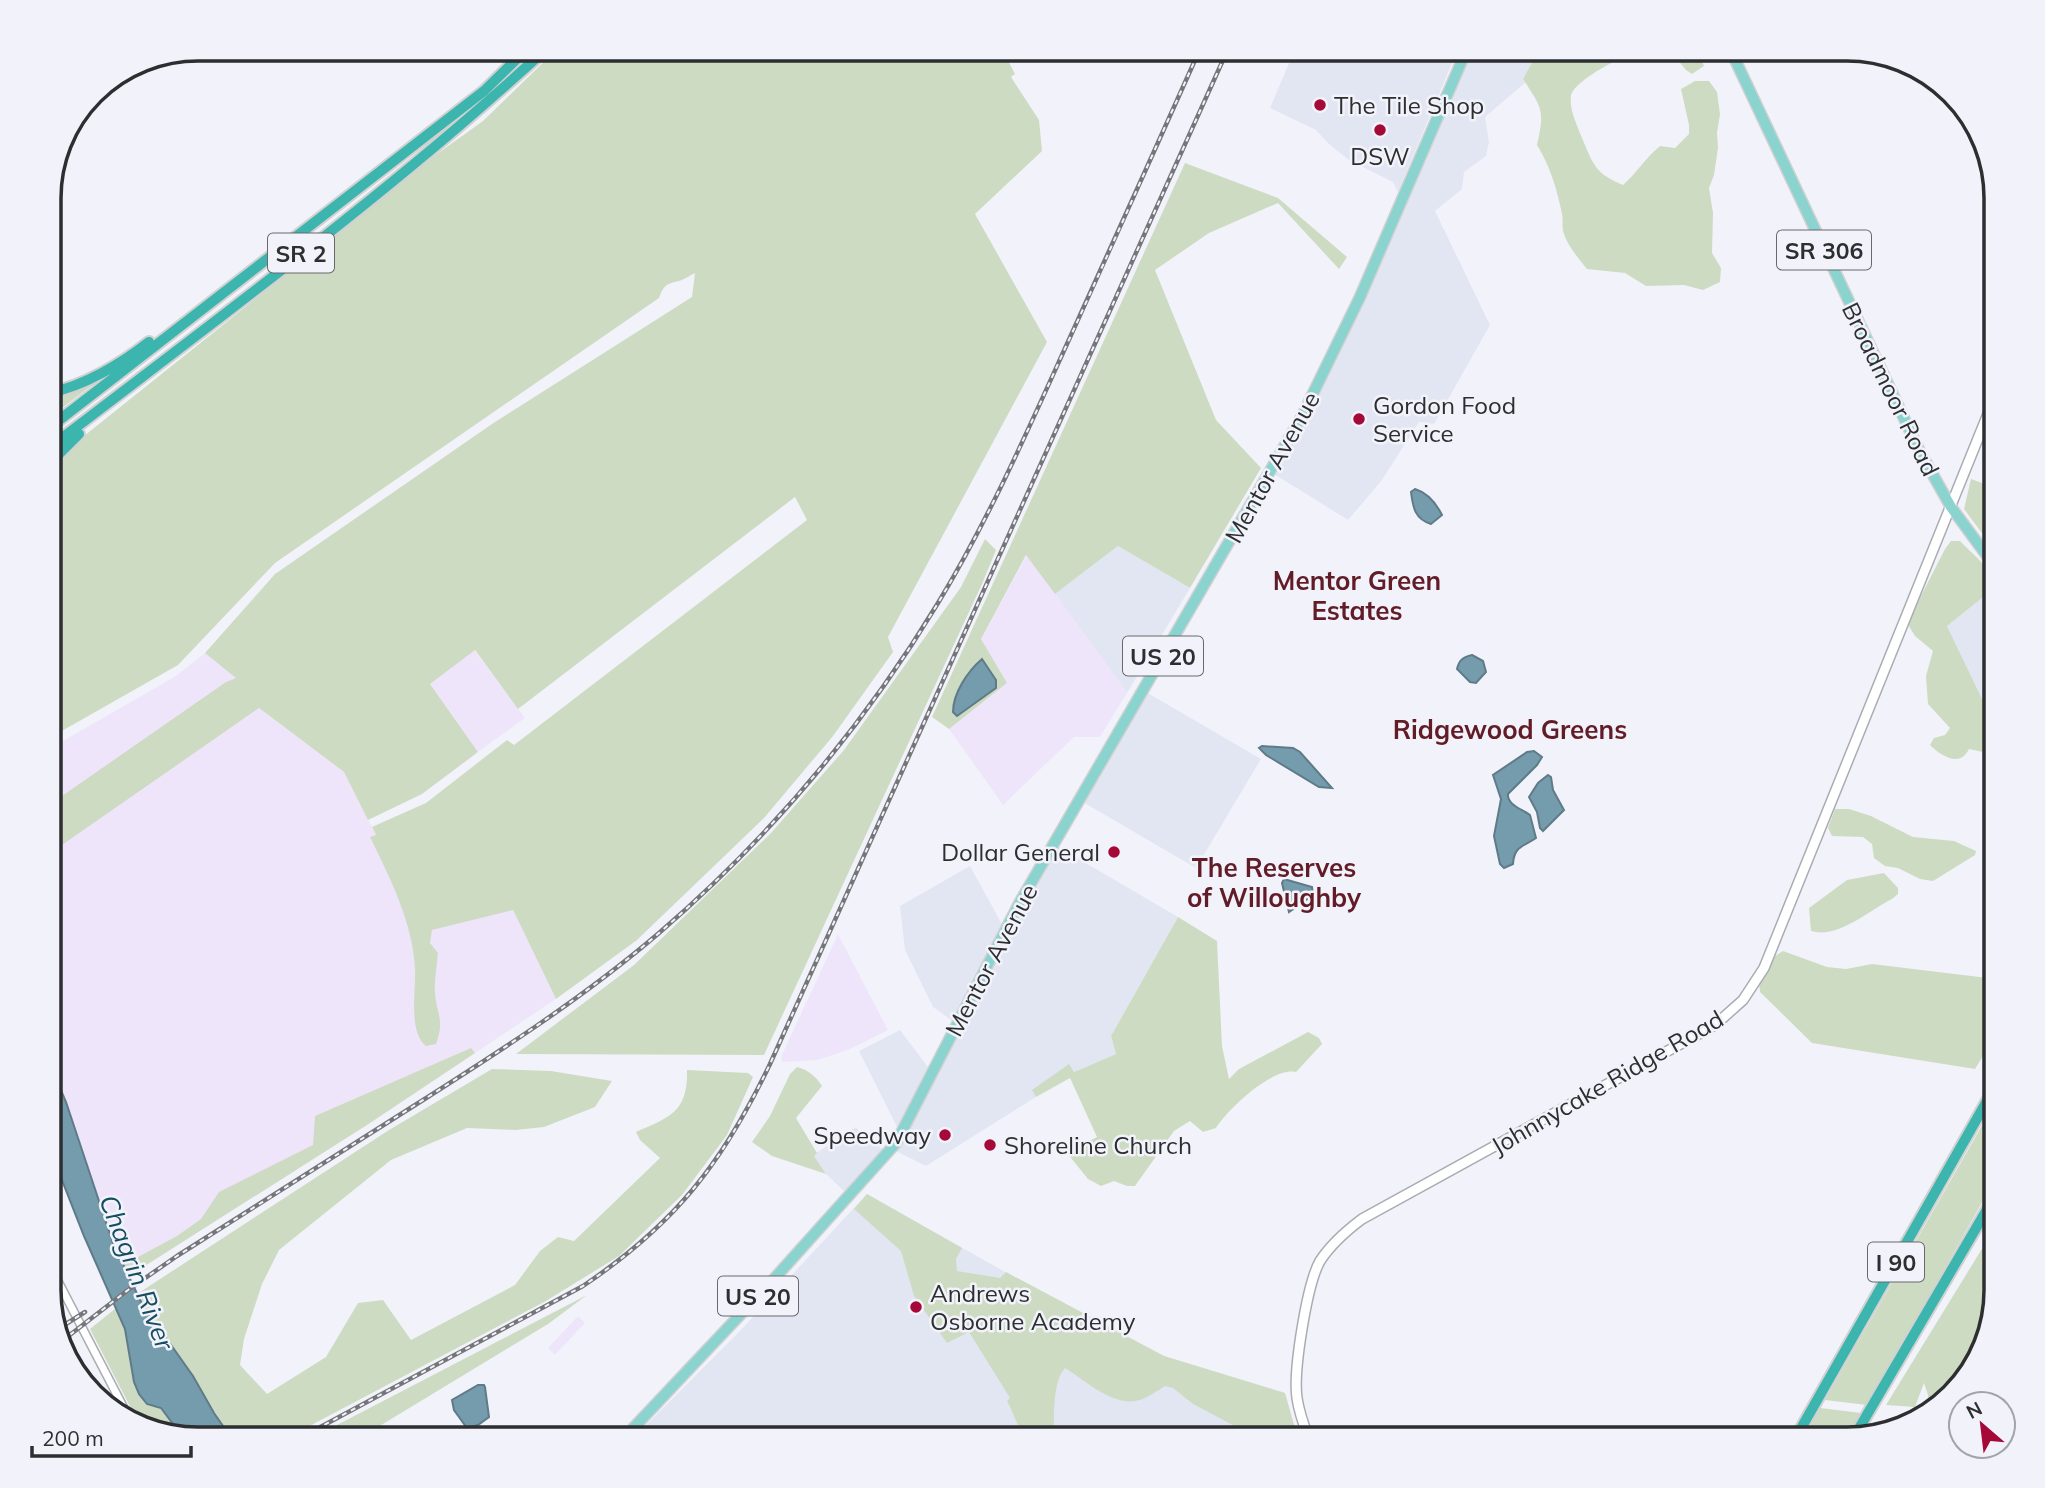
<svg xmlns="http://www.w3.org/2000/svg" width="2045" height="1488" viewBox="0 0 2045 1488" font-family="Mulish,sans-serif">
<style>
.built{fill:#e2e6f3}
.industrial{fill:#eee5fb}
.green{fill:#cedbc3}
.water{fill:#749cad;stroke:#5f7b88;stroke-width:2}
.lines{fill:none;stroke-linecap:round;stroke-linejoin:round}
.tertiary-casing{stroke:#aaacb2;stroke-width:10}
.secondary-casing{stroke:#aaacb2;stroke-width:12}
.primary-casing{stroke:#d1d1d1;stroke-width:13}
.motorway-casing{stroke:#d1d1d1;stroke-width:14}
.tertiary{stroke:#fff;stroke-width:7}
.secondary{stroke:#fff;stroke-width:9}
.primary{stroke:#8ad3cf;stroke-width:10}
.motorway{stroke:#3cb5af;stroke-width:10}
.rail-casing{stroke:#75767a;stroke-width:4.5}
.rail{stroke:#f2f3fa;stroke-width:2;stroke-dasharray:5;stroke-linecap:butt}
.poi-dot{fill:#a50937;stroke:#f2f3fa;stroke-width:2.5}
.labels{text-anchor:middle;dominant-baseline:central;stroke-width:5;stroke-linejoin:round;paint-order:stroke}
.shield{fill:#f2f3fa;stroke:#68696d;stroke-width:2}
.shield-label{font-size:23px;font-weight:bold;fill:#2d2e30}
.poi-label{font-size:24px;fill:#2d2e30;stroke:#f2f3fa;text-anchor:start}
.street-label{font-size:24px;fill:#2d2e30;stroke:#f2f3fa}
.neighbourhood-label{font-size:26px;font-weight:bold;fill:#621c28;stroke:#f2f3fa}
.water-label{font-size:26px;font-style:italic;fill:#164d60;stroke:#f2f3fa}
.rim{fill:none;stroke:#2d2e30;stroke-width:3.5}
</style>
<rect width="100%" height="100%" fill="#f2f3fa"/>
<path class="built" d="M 1295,49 L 1458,49 L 1398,192 L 1393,182 L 1349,160 L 1329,144 L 1316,130 L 1270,108 Z
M 1472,49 L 1539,49 L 1523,79 L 1525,83 L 1485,117 L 1489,142 L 1486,156 L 1464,172 L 1462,189 L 1435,211 L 1490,325 L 1434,424 L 1419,422 L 1382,480 L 1348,520 L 1274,474 L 1458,76 Z
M 1118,546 L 1190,588 L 1127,693 L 1055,594 Z
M 1996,587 L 1996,728 L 1947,626 Z
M 1146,692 L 1261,759 L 1196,868 L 1081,801 Z
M 1055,845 L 1178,917 L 1111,1036 L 1116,1054 L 1074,1072 L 1069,1065 L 1033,1090 L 1036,1097 L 926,1166 L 894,1150 Z
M 970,866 L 1003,926 L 954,1022 L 933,1007 L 905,950 L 900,906 Z
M 900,1030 L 931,1071 L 899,1131 L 859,1051 Z
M 856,1127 L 863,1136 L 884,1150 L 847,1194 L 826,1174 L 813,1155 Z
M 867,1194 L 1023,1282 L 1164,1356 L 1285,1393 L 1298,1439 L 632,1439 L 739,1332 Z"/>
<path class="industrial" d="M 1027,555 L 1127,693 L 1100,737 L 1074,737 L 1003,805 L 949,729 L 1006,684 L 981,639 Z
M 474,650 L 525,718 L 478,752 L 430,684 Z
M 205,653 L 235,676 L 259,708 L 344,772 L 385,853 L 513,910 L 556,999 L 370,1123 L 129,1276 L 113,1243 L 66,1102 L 49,1062 L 49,749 L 176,676 Z
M 838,934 L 888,1030 L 850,1049 L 818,1060 L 782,1062 L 781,1057 Z
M 578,1316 L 585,1323 L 555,1355 L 548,1348 Z"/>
<path class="green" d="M 557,49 L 1002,49 L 1015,74 L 1011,77 L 1039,120 L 1042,151 L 975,214 L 1047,342 L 888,637 L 893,652 L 833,736 L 764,818 L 637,940 L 556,999 L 513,910 L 432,930 L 430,943 L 438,953 C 437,966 434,980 435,993 C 437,1017 445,1018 436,1044 L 426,1046 C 408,1032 416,990 415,969 C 413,923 390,878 370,837 L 376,835 L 372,827 L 426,803 L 507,740 L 514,745 L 807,520 L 795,497 L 518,709 L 475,650 L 430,684 L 478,752 L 422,794 L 368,820 L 344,772 L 259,708 L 49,854 L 49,805 L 226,682 L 236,678 L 205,653 L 275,574 L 492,424 L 692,297 L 695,273 C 690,275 684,280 679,281 C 666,284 664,285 659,298 L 275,563 L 178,665 L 60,732 L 49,734 L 49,469 L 69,448 L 437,154 L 483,121 Z
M 1539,49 L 1697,49 L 1704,66 L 1692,74 L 1686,70 L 1670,51 C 1662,50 1651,48 1643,50 C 1627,53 1574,80 1571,96 C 1569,110 1577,125 1582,138 C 1594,166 1595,173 1623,185 C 1637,173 1645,158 1660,146 L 1675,148 L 1689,134 L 1689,125 L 1681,89 L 1695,81 L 1709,81 L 1717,92 L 1720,114 L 1717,133 L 1718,148 L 1714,175 L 1709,188 L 1713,213 L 1712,253 L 1721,268 L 1720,282 L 1703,290 L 1684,285 L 1646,286 L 1625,273 L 1587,269 C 1578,258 1567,245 1563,231 C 1562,225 1563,219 1562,214 C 1557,189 1550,166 1537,145 C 1545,109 1542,109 1523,79 Z
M 1185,163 L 1278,198 L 1347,257 L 1339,269 L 1278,203 L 1209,233 L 1155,270 L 1216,420 L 1261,468 L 1190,588 L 1118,546 L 1055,594 L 1026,555 L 981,639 L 1007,683 L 949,729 L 932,717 Z
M 94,380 L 95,383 L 49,418 L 49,397 Z
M 1971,479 L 1996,488 L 1996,552 L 1964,509 Z
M 985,539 L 996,550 L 982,584 L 764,1055 L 516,1054 L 634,965 L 771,833 L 844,750 L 961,587 Z
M 1951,541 L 1960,541 C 1972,554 1993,569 1996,587 L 1947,626 L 1996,728 L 1996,760 L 1983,752 L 1969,749 C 1960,768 1941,756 1930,745 L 1934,738 L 1945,735 L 1950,728 L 1928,704 L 1926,676 L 1933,651 L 1915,636 L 1907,623 L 1945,549 Z
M 1835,809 L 1849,809 L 1871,816 L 1913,837 L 1954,841 L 1976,851 L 1975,855 L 1933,881 L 1920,879 L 1898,868 L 1885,866 L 1874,858 L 1872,844 L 1863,837 L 1832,836 L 1828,828 Z
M 1884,873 L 1898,888 L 1898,894 L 1892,899 C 1868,911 1838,939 1811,931 L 1809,908 L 1847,880 Z
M 1178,917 L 1217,941 L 1222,1046 L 1229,1079 L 1239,1069 L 1308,1032 L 1319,1038 L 1322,1044 L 1296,1072 C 1272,1067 1228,1109 1216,1128 L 1203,1132 L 1190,1121 L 1174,1131 L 1135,1186 L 1127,1186 L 1114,1181 L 1101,1186 L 1088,1179 L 1067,1153 L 1097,1137 L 1070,1078 L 1036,1097 L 1032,1090 L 1069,1064 L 1074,1072 L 1116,1054 L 1111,1036 Z
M 1783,951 L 1827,967 L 1846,969 L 1872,964 L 1996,979 L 1996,1035 L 1975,1069 L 1812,1043 L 1760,992 L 1759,983 L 1775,956 Z
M 471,1048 L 475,1053 L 370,1123 L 129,1276 L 123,1265 L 177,1236 L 201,1219 L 219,1192 L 313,1145 L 315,1116 Z
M 797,1067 C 808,1070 816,1076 822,1086 L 796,1118 L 817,1153 L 814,1156 L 826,1174 L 772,1156 L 752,1142 L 770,1116 L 790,1074 Z
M 492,1069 L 551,1071 L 612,1081 L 595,1107 L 544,1127 L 516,1130 L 467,1128 L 391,1160 L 279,1250 L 262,1284 L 244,1339 L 240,1365 L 267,1394 L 326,1357 L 358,1303 L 383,1300 L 411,1340 L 515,1285 L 540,1251 L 558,1237 L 574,1241 L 660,1158 L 640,1140 L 636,1132 C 670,1117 688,1112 687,1070 L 748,1073 L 753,1077 L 727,1135 L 682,1195 L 619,1256 L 546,1301 L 285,1439 L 232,1439 L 137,1294 L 389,1130 Z
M 1996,1101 L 1996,1178 L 1867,1405 L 1825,1400 Z
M 867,1194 L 962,1248 L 956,1259 L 957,1271 L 1000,1278 L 1006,1272 L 1164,1356 L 1285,1393 L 1298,1439 L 1259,1439 L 1193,1404 L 1173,1388 L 1165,1386 C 1157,1391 1149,1397 1140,1400 C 1114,1408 1086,1381 1065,1368 C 1052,1382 1054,1420 1054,1439 C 1015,1439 1022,1429 1007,1401 L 1010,1398 L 969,1332 L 947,1343 L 914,1296 L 901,1251 L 854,1209 Z
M 1996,1226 L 1996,1291 L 1965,1380 L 1932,1408 L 1929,1407 L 1928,1395 L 1924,1383 L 1915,1407 L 1886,1405 Z
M 587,1295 L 548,1324 L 373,1430 L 386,1439 L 310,1439 Z
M 116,1308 L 125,1329 L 134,1382 L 139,1394 L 147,1404 L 161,1408 L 173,1424 L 196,1439 L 136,1418 L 90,1329 Z
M 1820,1408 L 1861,1413 L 1847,1439 L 1802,1439 Z"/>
<path class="water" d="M 1415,489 C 1428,493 1436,503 1442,515 L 1431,524 C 1415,519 1413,508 1411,492 Z
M 1472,655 L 1483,661 L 1486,672 L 1476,683 L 1470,682 L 1457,669 C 1459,660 1463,657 1472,655 Z
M 982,659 L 996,680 L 996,688 L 957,716 L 953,712 C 953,693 968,671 982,659 Z
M 1262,746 L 1293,748 L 1300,752 L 1332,788 L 1319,787 L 1266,755 L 1259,748 Z
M 1534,751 L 1542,757 L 1537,765 L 1508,794 C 1507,805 1522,809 1530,815 L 1536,838 C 1523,847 1514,846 1513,864 L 1504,868 L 1500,864 L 1494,836 L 1501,799 L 1493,775 L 1527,752 Z
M 1548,775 L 1551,777 L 1553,790 L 1564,810 L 1543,831 L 1540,828 L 1537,812 L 1529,797 L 1538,783 Z
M 1284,879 L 1312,887 L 1313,895 L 1289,912 L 1282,883 Z
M 49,1062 L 66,1102 L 113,1243 L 142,1304 L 193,1376 L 214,1413 L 232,1439 L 196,1439 L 173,1424 L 161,1408 L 147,1404 L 139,1394 L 134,1382 L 125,1329 L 84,1236 L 49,1147 Z
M 478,1385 L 484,1385 L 485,1387 L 489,1417 L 478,1425 L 467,1428 L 454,1410 L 452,1400 Z"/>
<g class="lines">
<defs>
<path id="tertiary" d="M 49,1264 L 128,1416"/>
<path id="secondary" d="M 1309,1439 C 1304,1426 1299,1412 1297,1398 C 1293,1371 1307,1284 1320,1261 C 1331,1244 1346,1231 1362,1219 L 1715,1025 L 1743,1000 L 1764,968 L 1996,394"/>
<path id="primary" d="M 1730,49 L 1919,450 L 1951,507 L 1996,568
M 623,1439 L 773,1280 L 896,1143 L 1020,902 L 1302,416 L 1360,297 L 1467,49"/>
<path id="motorway" d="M 49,393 C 84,386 121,364 149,342
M 49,428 L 484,91 L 527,49
M 49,448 C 217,319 390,193 546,49
M 49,464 L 79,434
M 1854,1437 L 1996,1194
M 1795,1439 L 1996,1085"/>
</defs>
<use href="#tertiary" class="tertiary-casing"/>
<use href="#secondary" class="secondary-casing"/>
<use href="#primary" class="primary-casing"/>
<use href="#motorway" class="motorway-casing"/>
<use href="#tertiary" class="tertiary"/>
<use href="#secondary" class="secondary"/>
<use href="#primary" class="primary"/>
<use href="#motorway" class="motorway"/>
<defs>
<path id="rail" d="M 58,1329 L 85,1312
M 62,1341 L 128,1290 L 177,1256 C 255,1207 333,1157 412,1107 C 497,1053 582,999 659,933 C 768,839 863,727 938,603 C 986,524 1024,439 1062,355 C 1109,253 1154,151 1200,49
M 298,1439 L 583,1286 C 675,1224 722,1164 770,1064 L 1228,49"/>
</defs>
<use href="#rail" class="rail-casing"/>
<use href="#rail" class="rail"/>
</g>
<g class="poi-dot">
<circle cx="1320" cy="105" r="7"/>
<circle cx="1380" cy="130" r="7"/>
<circle cx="1359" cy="419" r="7"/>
<circle cx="1114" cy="852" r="7"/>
<circle cx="945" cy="1135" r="7"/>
<circle cx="990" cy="1145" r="7"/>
<circle cx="916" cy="1307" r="7"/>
</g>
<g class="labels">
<g class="shield">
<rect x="1777" y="230.5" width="94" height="39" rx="5"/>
<rect x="268" y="233.5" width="66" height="39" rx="5"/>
<rect x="1123" y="636.5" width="80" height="39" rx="5"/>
<rect x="1868" y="1242.5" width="56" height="39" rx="5"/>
<rect x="718" y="1276.5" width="80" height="39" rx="5"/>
</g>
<g class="shield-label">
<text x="1824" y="250">SR 306</text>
<text x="301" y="253">SR 2</text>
<text x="1163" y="656">US 20</text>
<text x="1896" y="1262">I 90</text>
<text x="758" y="1296">US 20</text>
</g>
<g class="poi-label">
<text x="1334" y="105">The Tile Shop</text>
<text x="1380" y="156" text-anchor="middle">DSW</text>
<text x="1373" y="405">Gordon Food<tspan x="1373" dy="28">Service</tspan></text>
<text x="1100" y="852" text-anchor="end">Dollar General</text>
<text x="931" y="1135" text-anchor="end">Speedway</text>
<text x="1004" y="1145">Shoreline Church</text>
<text x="930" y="1293">Andrews<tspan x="930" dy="28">Osborne Academy</tspan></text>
</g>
<g class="street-label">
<text transform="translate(1891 389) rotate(64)">Broadmoor Road</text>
<text transform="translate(1272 467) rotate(-61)">Mentor Avenue</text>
<text transform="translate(991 960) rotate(-62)">Mentor Avenue</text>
<text transform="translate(1607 1082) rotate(-30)">Johnnycake Ridge Road</text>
</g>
<g class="neighbourhood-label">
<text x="1357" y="580">Mentor Green<tspan x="1357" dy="30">Estates</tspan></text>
<text x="1510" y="729">Ridgewood Greens</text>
<text x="1274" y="867">The Reserves<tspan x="1274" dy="30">of Willoughby</tspan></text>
</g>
<g class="water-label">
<text transform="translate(137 1272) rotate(69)">Chagrin River</text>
</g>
</g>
<path d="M0 0H2045V1488H0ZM198 61H1847A137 137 0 0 1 1984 198V1290A137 137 0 0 1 1847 1427H198A137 137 0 0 1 61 1290V198A137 137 0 0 1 198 61Z" fill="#f2f3fa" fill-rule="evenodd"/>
<path class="rim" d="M198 61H1847A137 137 0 0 1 1984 198V1290A137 137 0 0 1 1847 1427H198A137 137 0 0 1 61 1290V198A137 137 0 0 1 198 61Z"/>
<g transform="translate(1982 1425) rotate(332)"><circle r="33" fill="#f2f3fa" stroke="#a3a4a9" stroke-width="2"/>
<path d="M0-5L12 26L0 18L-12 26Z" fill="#a50937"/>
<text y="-10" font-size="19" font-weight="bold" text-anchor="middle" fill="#2d2e30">N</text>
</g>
<path d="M32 1446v10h159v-10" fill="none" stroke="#2d2e30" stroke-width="3.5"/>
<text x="42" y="1446" font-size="21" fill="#2d2e30" stroke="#f2f3fa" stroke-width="5" paint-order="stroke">200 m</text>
</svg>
